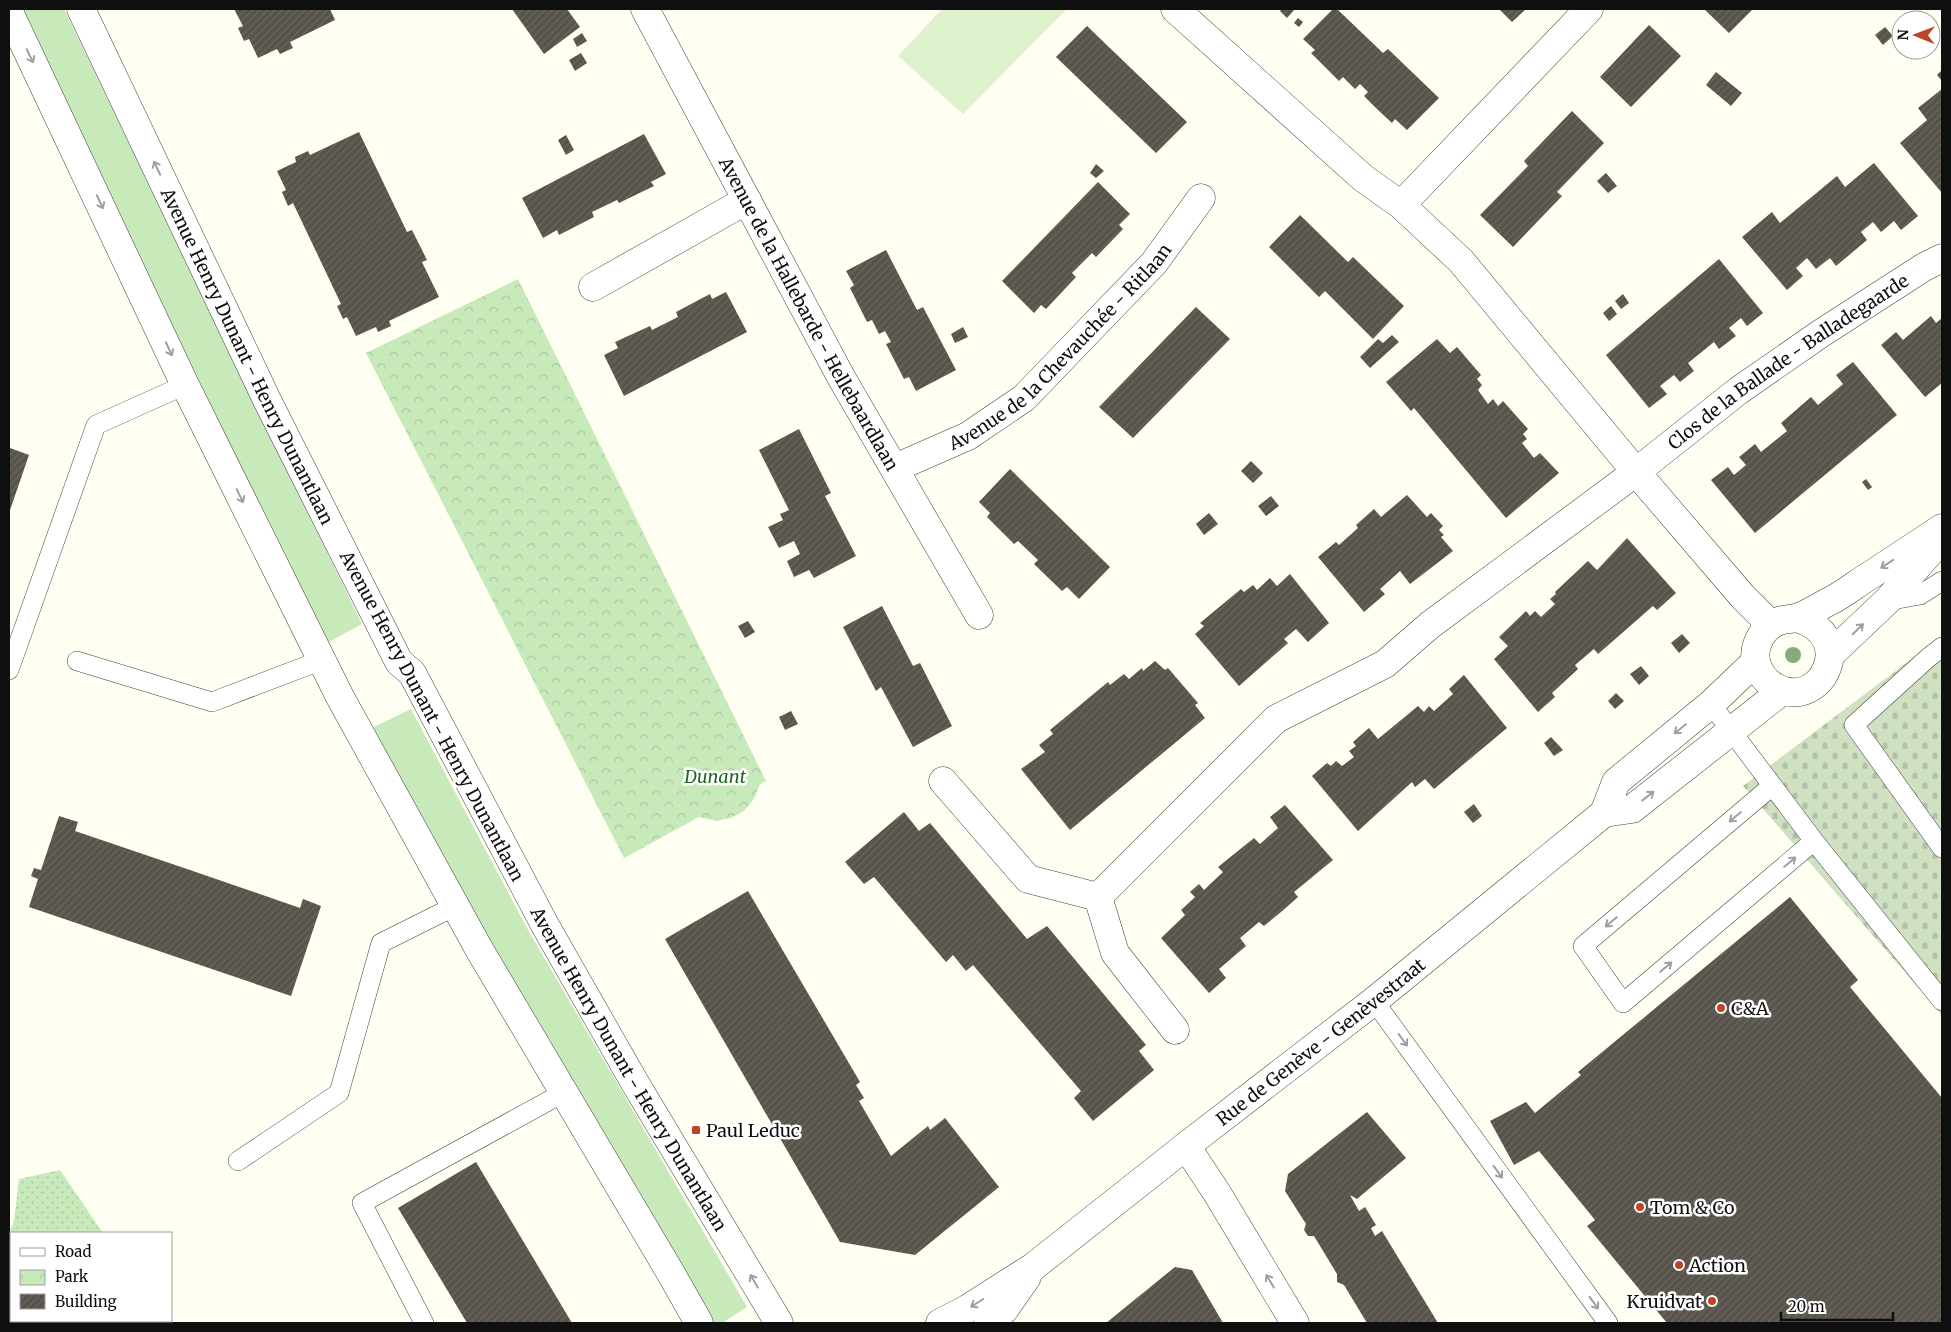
<svg xmlns="http://www.w3.org/2000/svg" width="1951" height="1332" viewBox="0 0 1951 1332" font-family="Merriweather,serif">
<style>
.grass{fill:#c8eabb}
.cemetery{fill:url(#cemetery-stones)}
.park{fill:url(#park-crowns)}
.garden{fill:url(#garden-dots)}
.pitch{fill:#dcf1cc}
.building{fill:url(#building-hatch)}
.lines{fill:none;stroke-linecap:round;stroke-linejoin:round}
.service-casing{stroke:#424242;stroke-width:20}
.minor-casing{stroke:#424242;stroke-width:29}
.tertiary-casing{stroke:#424242;stroke-width:29}
.service{stroke:#fff;stroke-width:19}
.minor{stroke:#fff;stroke-width:28}
.tertiary{stroke:#fff;stroke-width:28}
.tree{fill:#83ab7f}
.oneway{stroke:#9f9f9f}
.poi-dot{fill:#bf4327;stroke:#fff;stroke-width:2}
.labels{text-anchor:middle;dominant-baseline:central;stroke-width:5;stroke-linejoin:round;paint-order:stroke}
.street-label{font-size:18px;fill:#0f0f0f;stroke:#fff}
.park-label{font-size:18px;font-style:italic;fill:#1f6721;stroke:#fff}
.poi-label{font-size:18px;fill:#0f0f0f;stroke:#fff;text-anchor:start}
</style>
<defs>
<pattern id="cemetery-stones" width="16" height="16" patternUnits="userSpaceOnUse" patternTransform="scale(1.25)"><rect width="16" height="16" fill="#d0e1c2"/><path d="M2 7V4a2 2 0 0 1 4 0v3zM10 15v-3a2 2 0 0 1 4 0v3z" fill="#b1c0a6"/></pattern>
<pattern id="park-crowns" width="20" height="18" patternUnits="userSpaceOnUse" patternTransform="scale(1.25)"><rect width="20" height="18" fill="#c8eabb"/><path d="M2 6a3 3 0 1 1 6 0M12 15a3 3 0 1 1 6 0" fill="none" stroke="#abc8a0"/></pattern>
<pattern id="garden-dots" width="8" height="8" patternUnits="userSpaceOnUse" patternTransform="scale(1.25)"><rect width="8" height="8" fill="#c8eabb"/><path d="M2 2h.1M6 6h.1" fill="none" stroke="#abc8a0" stroke-width="1.8" stroke-linecap="round"/></pattern>
<pattern id="building-hatch" width="6" height="6" patternUnits="userSpaceOnUse" patternTransform="scale(1.25)"><rect width="6" height="6" fill="#58534b"/><path d="M-1 1l2-2M0 6l6-6M5 7l2-2" fill="none" stroke="#6b6761"/></pattern>
</defs>
<rect width="100%" height="100%" fill="#fefff1"/>
<path class="grass" d="M 18,9 L 64,9 L 362,624 L 327,643 Z
M 411,709 L 527,928 L 747,1307 L 722,1323 L 705,1323 L 482,936 L 372,728 Z"/>
<path class="cemetery" d="M 1942,636 L 1942,1015 L 1743,786 Z"/>
<path class="park" d="M 518,279 L 766,781 L 760,784 L 754,799 L 744,811 L 731,818 L 717,821 L 699,817 L 624,858 L 366,353 Z"/>
<path class="garden" d="M 60,1170 L 103,1233 L 11,1233 L 11,1321 L 139,1321 L 140,1323 L 9,1323 L 9,1233 L 14,1221 L 19,1179 Z"/>
<path class="pitch" d="M 942,9 L 1067,9 L 963,114 L 898,56 Z"/>
<path class="building" d="M 234,9 L 330,9 L 335,20 L 290,42 L 293,48 L 280,54 L 277,49 L 258,58 L 249,39 L 244,41 L 238,28 L 243,26 Z
M 512,9 L 567,9 L 580,27 L 544,54 Z
M 1282,9 L 1295,9 L 1287,18 L 1280,11 Z
M 1333,9 L 1337,9 L 1383,53 L 1388,49 L 1439,98 L 1407,130 L 1395,119 L 1392,123 L 1377,109 L 1364,96 L 1368,92 L 1360,84 L 1355,89 L 1343,77 L 1339,81 L 1311,53 L 1315,50 L 1303,39 Z
M 1499,9 L 1526,9 L 1512,22 Z
M 1704,9 L 1753,9 L 1729,33 Z
M 1298,18 L 1303,22 L 1299,27 L 1294,23 Z
M 1649,25 L 1681,56 L 1631,107 L 1600,77 Z
M 1087,26 L 1187,122 L 1156,153 L 1056,57 Z
M 1885,27 L 1893,36 L 1883,45 L 1875,35 Z
M 582,33 L 587,41 L 577,47 L 573,39 Z
M 581,53 L 587,63 L 575,71 L 569,60 Z
M 1942,70 L 1942,81 L 1937,75 Z
M 1716,72 L 1742,93 L 1731,106 L 1706,85 Z
M 1942,89 L 1942,193 L 1900,143 L 1927,120 L 1918,108 Z
M 1572,111 L 1604,143 L 1557,192 L 1562,196 L 1513,247 L 1480,215 L 1528,166 L 1524,161 Z
M 359,132 L 407,232 L 412,230 L 427,260 L 422,262 L 439,297 L 389,321 L 391,326 L 378,332 L 376,327 L 356,336 L 347,317 L 343,319 L 337,306 L 341,304 L 293,203 L 288,206 L 282,192 L 286,190 L 277,171 L 296,162 L 295,157 L 308,151 L 310,155 Z
M 644,134 L 666,174 L 651,182 L 654,186 L 619,203 L 617,200 L 592,212 L 594,217 L 559,235 L 557,230 L 543,238 L 522,198 Z
M 566,135 L 574,150 L 566,155 L 558,140 Z
M 1874,163 L 1918,216 L 1901,230 L 1894,221 L 1881,232 L 1873,222 L 1861,232 L 1867,240 L 1836,266 L 1830,258 L 1816,269 L 1807,258 L 1796,268 L 1803,276 L 1787,290 L 1742,237 L 1772,212 L 1780,223 L 1837,176 L 1845,187 Z
M 1096,164 L 1104,171 L 1096,178 L 1090,173 Z
M 1606,173 L 1617,186 L 1608,193 L 1597,181 Z
M 1098,182 L 1130,214 L 1119,225 L 1123,229 L 1096,257 L 1092,253 L 1072,273 L 1076,277 L 1046,309 L 1041,305 L 1034,313 L 1002,281 Z
M 1300,215 L 1348,262 L 1353,257 L 1404,306 L 1373,339 L 1325,291 L 1319,297 L 1269,247 Z
M 886,250 L 917,310 L 923,307 L 956,370 L 916,391 L 909,377 L 904,379 L 886,344 L 891,342 L 885,331 L 879,334 L 872,320 L 867,322 L 850,288 L 854,285 L 846,271 Z
M 1719,259 L 1763,313 L 1747,326 L 1741,318 L 1729,328 L 1736,336 L 1719,349 L 1714,342 L 1688,363 L 1694,371 L 1680,382 L 1674,375 L 1660,386 L 1667,394 L 1649,408 L 1606,355 Z
M 726,292 L 747,332 L 624,396 L 604,355 L 618,348 L 615,342 L 650,326 L 652,330 L 678,317 L 676,312 L 710,294 L 712,299 Z
M 1623,294 L 1629,303 L 1621,309 L 1615,301 Z
M 1611,306 L 1617,314 L 1609,321 L 1603,313 Z
M 1196,307 L 1230,339 L 1133,438 L 1099,407 Z
M 1931,316 L 1936,323 L 1942,318 L 1942,383 L 1925,397 L 1881,345 L 1896,332 L 1903,340 Z
M 963,327 L 968,337 L 955,343 L 951,334 Z
M 1392,335 L 1399,342 L 1370,368 L 1360,357 L 1378,339 L 1383,343 Z
M 1437,339 L 1450,353 L 1457,347 L 1481,375 L 1477,379 L 1482,385 L 1478,390 L 1488,404 L 1493,399 L 1498,406 L 1503,401 L 1528,429 L 1523,434 L 1527,439 L 1522,443 L 1534,458 L 1540,453 L 1559,473 L 1506,518 L 1414,408 L 1411,411 L 1386,382 Z
M 1853,362 L 1897,415 L 1755,533 L 1711,480 L 1728,467 L 1734,475 L 1746,465 L 1739,457 L 1755,444 L 1761,452 L 1787,431 L 1781,423 L 1811,397 L 1818,405 L 1843,384 L 1836,375 Z
M 799,429 L 831,493 L 825,496 L 856,556 L 814,578 L 809,570 L 794,577 L 787,561 L 800,554 L 794,541 L 779,548 L 768,527 L 783,520 L 780,514 L 789,510 L 759,450 Z
M 10,448 L 29,455 L 9,513 L 9,453 Z
M 1251,461 L 1263,473 L 1253,483 L 1241,471 Z
M 1010,469 L 1110,567 L 1079,599 L 1067,587 L 1062,591 L 1034,564 L 1038,560 L 1018,541 L 1014,544 L 987,517 L 990,513 L 979,502 Z
M 1866,479 L 1872,487 L 1868,490 L 1862,482 Z
M 1407,495 L 1427,517 L 1431,513 L 1443,526 L 1439,530 L 1444,535 L 1441,537 L 1453,551 L 1410,584 L 1400,571 L 1380,589 L 1385,594 L 1364,612 L 1318,557 L 1336,542 L 1339,545 L 1358,528 L 1356,525 L 1374,509 L 1381,517 Z
M 1271,496 L 1279,506 L 1266,516 L 1258,506 Z
M 1209,513 L 1218,524 L 1204,535 L 1196,524 Z
M 1627,538 L 1676,593 L 1657,610 L 1653,606 L 1598,654 L 1594,649 L 1575,665 L 1578,669 L 1552,693 L 1555,697 L 1538,712 L 1494,659 L 1508,646 L 1499,637 L 1526,611 L 1530,616 L 1535,611 L 1541,617 L 1555,604 L 1550,599 L 1556,594 L 1555,592 L 1588,561 L 1597,570 Z
M 1290,574 L 1329,623 L 1308,642 L 1296,629 L 1284,639 L 1288,643 L 1239,686 L 1195,634 L 1204,626 L 1200,623 L 1241,589 L 1244,592 L 1253,585 L 1257,590 L 1270,578 L 1277,586 Z
M 882,606 L 913,666 L 920,663 L 952,726 L 913,747 L 881,687 L 876,691 L 843,627 Z
M 748,621 L 755,632 L 745,638 L 738,626 Z
M 1682,634 L 1690,643 L 1679,653 L 1671,643 Z
M 1155,661 L 1165,670 L 1168,668 L 1198,703 L 1195,705 L 1205,718 L 1070,830 L 1021,769 L 1045,752 L 1039,745 L 1053,734 L 1050,730 L 1108,682 L 1110,685 L 1124,674 L 1129,679 L 1142,668 L 1143,671 Z
M 1641,666 L 1649,676 L 1639,685 L 1630,674 Z
M 1464,675 L 1507,728 L 1434,789 L 1425,779 L 1415,787 L 1412,782 L 1358,831 L 1312,776 L 1327,763 L 1331,766 L 1336,761 L 1342,766 L 1354,757 L 1349,751 L 1356,746 L 1353,742 L 1369,728 L 1378,739 L 1418,706 L 1424,712 L 1429,706 L 1434,711 L 1453,694 L 1449,689 Z
M 1616,693 L 1624,701 L 1615,709 L 1608,701 Z
M 791,711 L 798,724 L 785,730 L 779,717 Z
M 1551,737 L 1563,750 L 1554,756 L 1544,743 Z
M 1474,804 L 1482,816 L 1473,823 L 1464,812 Z
M 1285,805 L 1333,860 L 1294,892 L 1298,897 L 1281,912 L 1264,926 L 1259,922 L 1240,938 L 1246,946 L 1219,969 L 1226,978 L 1209,993 L 1161,938 L 1185,915 L 1181,910 L 1195,897 L 1190,892 L 1199,884 L 1204,890 L 1223,872 L 1218,867 L 1254,838 L 1260,844 L 1278,828 L 1270,817 Z
M 904,812 L 919,831 L 930,823 L 1027,939 L 1047,926 L 1146,1045 L 1139,1051 L 1154,1070 L 1093,1121 L 1074,1098 L 1081,1091 L 973,965 L 966,971 L 953,955 L 946,962 L 874,877 L 864,884 L 845,862 Z
M 59,816 L 78,822 L 75,831 L 187,869 L 300,908 L 303,899 L 321,906 L 291,996 L 29,907 L 38,879 L 31,876 L 34,868 L 41,870 Z
M 748,891 L 860,1082 L 856,1085 L 864,1098 L 859,1101 L 891,1156 L 928,1126 L 930,1130 L 945,1118 L 999,1187 L 915,1255 L 840,1242 L 665,939 Z
M 1790,897 L 1858,980 L 1850,987 L 1942,1098 L 1942,1323 L 1667,1323 L 1587,1226 L 1595,1220 L 1539,1151 L 1514,1165 L 1490,1121 L 1526,1102 L 1535,1113 L 1581,1075 L 1578,1072 Z
M 1367,1112 L 1406,1158 L 1357,1199 L 1350,1195 L 1359,1211 L 1365,1207 L 1376,1225 L 1371,1228 L 1375,1236 L 1382,1231 L 1438,1323 L 1367,1323 L 1344,1285 L 1337,1282 L 1337,1274 L 1314,1236 L 1308,1236 L 1304,1230 L 1306,1224 L 1285,1191 L 1288,1174 Z
M 476,1162 L 572,1323 L 467,1323 L 398,1208 Z
M 1175,1267 L 1192,1270 L 1223,1323 L 1106,1323 Z"/>
<g class="lines">
<defs>
<path id="service" d="M 1887,601 L 1920,595 L 1942,581
M 1942,647 L 1929,657 L 1854,725 L 1942,848
M 77,661 L 212,702 L 322,660
M 9,670 L 96,425 L 185,385
M 1711,704 L 1814,841 L 1942,1001
M 1772,786 L 1583,946 L 1623,1003 L 1814,841
M 1374,1001 L 1608,1323
M 238,1161 L 339,1093 L 381,943 L 455,906
M 424,1323 L 362,1203 L 563,1093"/>
<g id="minor">
<path id="s1" d="M 645,9 L 841,377 L 979,615"/>
<path d="M 1175,9 L 1363,178 L 1401,205 L 1461,261 L 1636,472 L 1743,597 L 1771,625"/>
<path d="M 1401,205 L 1589,9"/>
<path d="M 593,287 L 747,200"/>
<path id="s2" d="M 895,468 L 968,436 L 1024,398 L 1154,263 L 1201,198"/>
<path d="M 943,781 L 1028,879 L 1098,897"/>
<path id="s3" d="M 1098,897 L 1276,719 L 1385,664 L 1430,625 L 1636,472 L 1738,391 L 1820,334 L 1924,267 L 1942,258"/>
<path d="M 1098,897 L 1115,953 L 1175,1030"/>
<path d="M 1186,1146 L 1217,1193 L 1295,1323"/>
</g>
<g id="tertiary">
<path id="s4" d="M 81,9 L 267,400 L 399,662 L 412,673 L 546,927 L 635,1083 L 779,1323"/>
<path d="M 9,12 L 185,385 L 340,697 L 479,949 L 673,1277 L 699,1323"/>
<path d="M 1797,618 C 1859,636 1821,711 1777,688 C 1767,683 1759,673 1756,662 C 1753,649 1760,633 1771,625 C 1779,619 1787,620 1796,618 C 1807,615 1820,606 1830,601 C 1844,594 1856,584 1869,576 C 1893,560 1918,544 1942,528"/>
<path d="M 1830,655 L 1887,601 L 1940,541"/>
<path d="M 1604,813 L 1616,782 L 1711,704 L 1756,661"/>
<path id="s5" d="M 940,1323 L 967,1309 L 1033,1267 L 1186,1146 L 1374,1001 L 1604,813 L 1632,809 L 1782,691"/>
<path d="M 988,1323 L 1004,1310 L 1027,1277"/>
</g>
</defs>
<use href="#service" class="service-casing"/>
<use href="#minor" class="minor-casing"/>
<use href="#tertiary" class="tertiary-casing"/>
<use href="#service" class="service"/>
<use href="#minor" class="minor"/>
<use href="#tertiary" class="tertiary"/>
</g>
<circle class="tree" cx="1793" cy="655" r="8"/>
<defs><path id="oneway-shaft" d="M-6 0H5M1.5-3L5.5 0L1.5 3" fill="none" stroke-width="1.6" stroke-linecap="round" stroke-linejoin="round" transform="scale(1.25)"/></defs>
<g class="oneway">
<use href="#oneway-shaft" transform="translate(30 56) rotate(64)"/>
<use href="#oneway-shaft" transform="translate(157 168) rotate(-115)"/>
<use href="#oneway-shaft" transform="translate(100 202) rotate(65)"/>
<use href="#oneway-shaft" transform="translate(169 349) rotate(65)"/>
<use href="#oneway-shaft" transform="translate(240 496) rotate(64)"/>
<use href="#oneway-shaft" transform="translate(1887 564) rotate(147)"/>
<use href="#oneway-shaft" transform="translate(1858 629) rotate(-44)"/>
<use href="#oneway-shaft" transform="translate(1680 729) rotate(141)"/>
<use href="#oneway-shaft" transform="translate(1648 796) rotate(-38)"/>
<use href="#oneway-shaft" transform="translate(1735 817) rotate(140)"/>
<use href="#oneway-shaft" transform="translate(1790 862) rotate(-40)"/>
<use href="#oneway-shaft" transform="translate(1611 922) rotate(140)"/>
<use href="#oneway-shaft" transform="translate(1666 967) rotate(-40)"/>
<use href="#oneway-shaft" transform="translate(1403 1040) rotate(54)"/>
<use href="#oneway-shaft" transform="translate(1498 1172) rotate(54)"/>
<use href="#oneway-shaft" transform="translate(754 1281) rotate(-120)"/>
<use href="#oneway-shaft" transform="translate(1270 1281) rotate(-121)"/>
<use href="#oneway-shaft" transform="translate(977 1303) rotate(148)"/>
<use href="#oneway-shaft" transform="translate(1594 1303) rotate(54)"/>
</g>
<g class="poi-dot">
<circle cx="1721" cy="1008" r="5"/>
<rect x="691" y="1125" width="10" height="10" rx="2.5"/>
<circle cx="1640" cy="1207" r="5"/>
<circle cx="1679" cy="1265" r="5"/>
<circle cx="1712" cy="1301" r="5"/>
</g>
<g class="labels">
<g class="street-label">
<text stroke="none"><textPath href="#s1" startOffset="346">Avenue de la Hallebarde - Hellebaardlaan</textPath></text>
<text stroke="none"><textPath href="#s2" startOffset="208">Avenue de la Chevauchée - Ritlaan</textPath></text>
<text stroke="none"><textPath href="#s4" startOffset="385">Avenue Henry Dunant - Henry Dunantlaan</textPath></text>
<text stroke="none"><textPath href="#s3" startOffset="878">Clos de la Ballade - Balladegaarde</textPath></text>
<text transform="translate(432 716) rotate(62)">Avenue Henry Dunant - Henry Dunantlaan</text>
<text stroke="none"><textPath href="#s5" startOffset="474">Rue de Genève - Genèvestraat</textPath></text>
<text stroke="none"><textPath href="#s4" startOffset="1195">Avenue Henry Dunant - Henry Dunantlaan</textPath></text>
</g>
<g class="park-label">
<text x="715" y="776">Dunant</text>
</g>
<g class="poi-label">
<text x="1731" y="1008">C&amp;A</text>
<text x="706" y="1130">Paul Leduc</text>
<text x="1650" y="1207">Tom &amp; Co</text>
<text x="1689" y="1265">Action</text>
<text x="1702" y="1301" text-anchor="end">Kruidvat</text>
</g>
</g>
<rect width="1951" height="1332" fill="none" stroke="#0f0f0f" stroke-width="20"/>
<rect x="10" y="1232" width="162" height="90" fill="#ffffff" stroke="#9f9f9f"/>
<rect x="20" y="1248" width="25" height="8" fill="#ffffff" stroke="#9f9f9f"/>
<text x="55" y="1257" font-size="15" fill="#0f0f0f">Road</text>
<rect x="20" y="1270" width="25" height="15" fill="url(#park-crowns)" stroke="#9f9f9f"/>
<text x="55" y="1282" font-size="15" fill="#0f0f0f">Park</text>
<rect x="20" y="1294" width="25" height="15" fill="url(#building-hatch)" stroke="#9f9f9f"/>
<text x="55" y="1307" font-size="15" fill="#0f0f0f">Building</text>
<g transform="translate(1916 35) rotate(271)"><circle r="24" fill="#ffffff" stroke="#9f9f9f"/>
<path d="M0-4L9 19L0 12L-9 19Z" fill="#bf4327"/>
<text y="-8" font-size="14" font-weight="bold" text-anchor="middle" fill="#0f0f0f">N</text>
</g>
<path d="M1781 1312v8h112v-8" fill="none" stroke="#0f0f0f" stroke-width="2.5"/>
<text x="1788" y="1312" font-size="15" fill="#0f0f0f" stroke="#ffffff" stroke-width="4" paint-order="stroke">20 m</text>
</svg>
